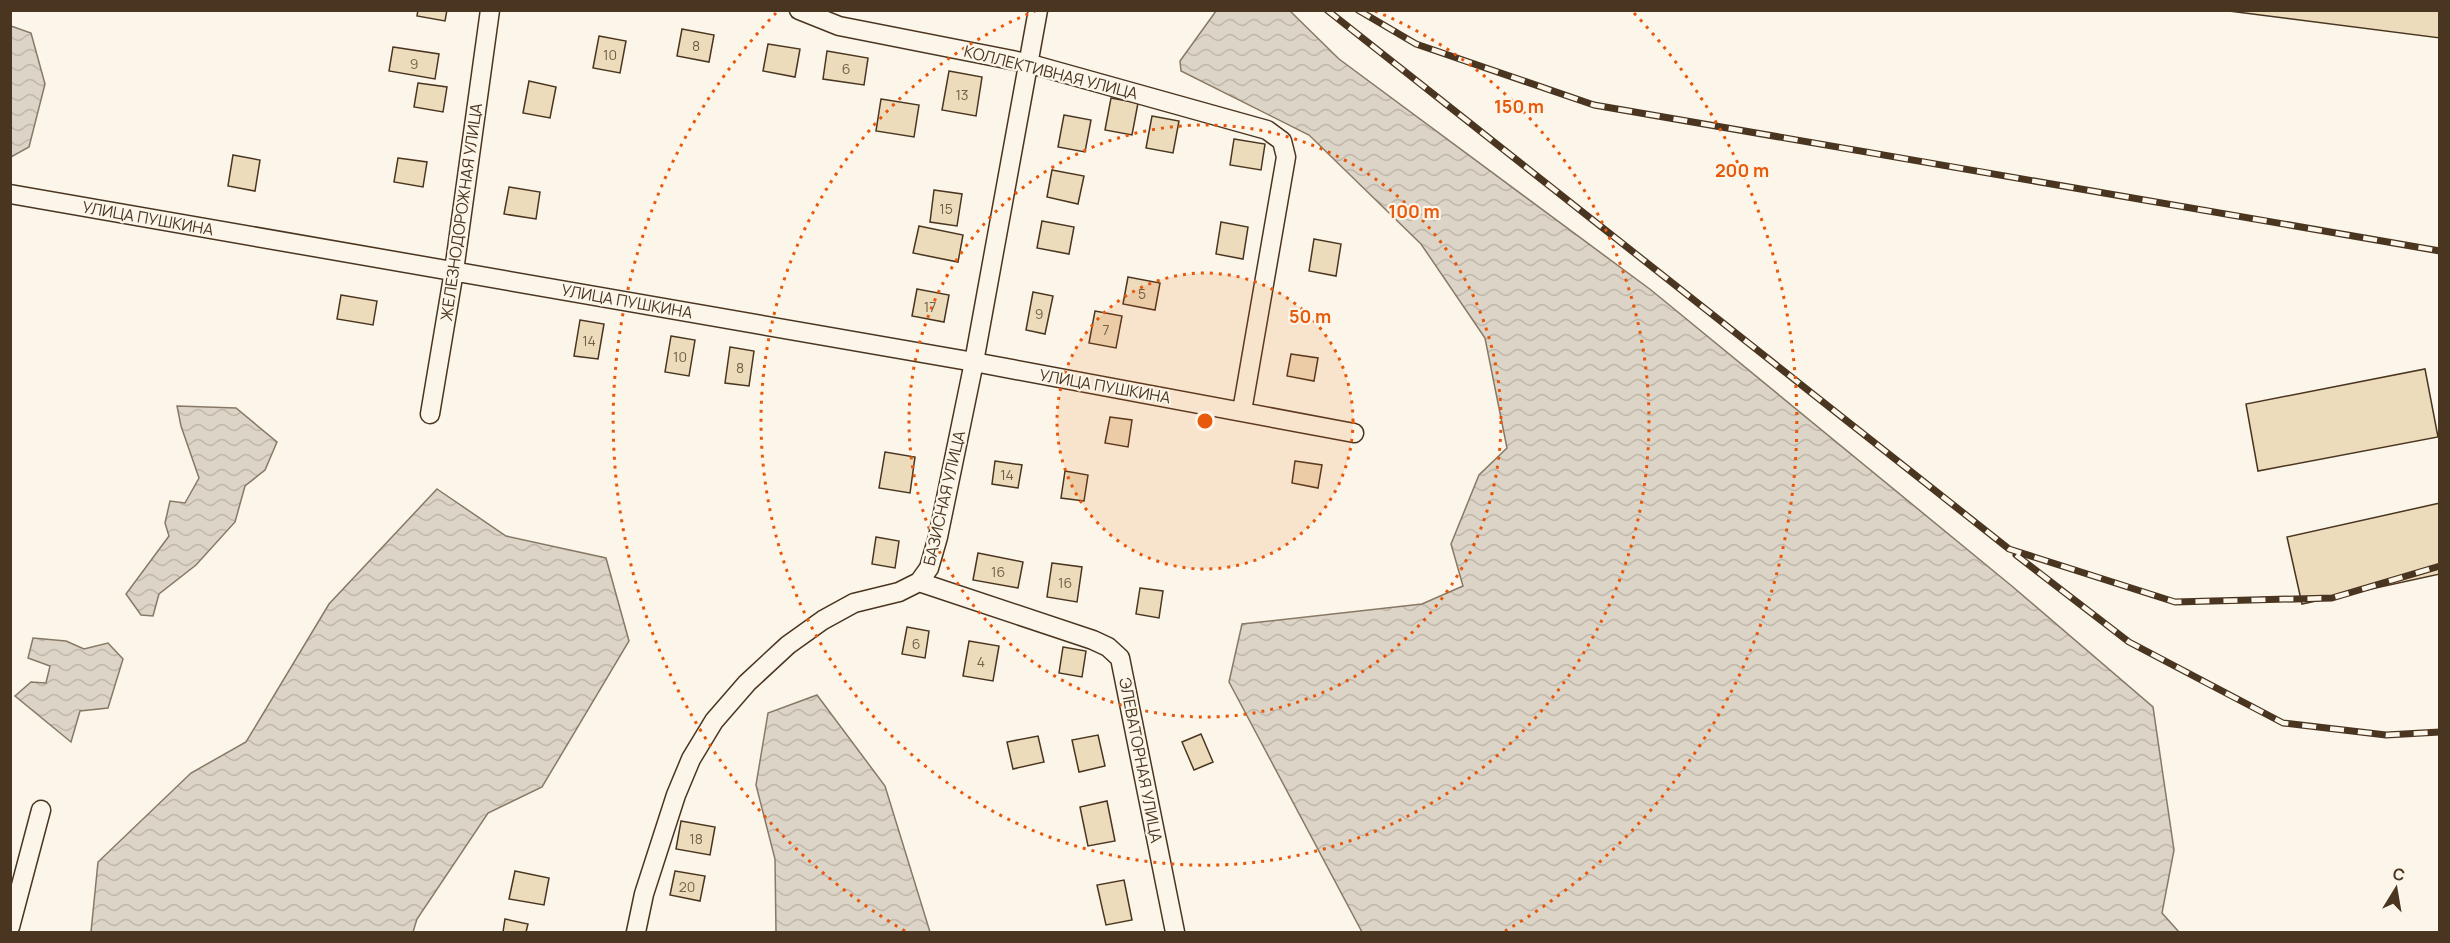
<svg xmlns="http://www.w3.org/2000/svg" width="2450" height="943" viewBox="0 0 2450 943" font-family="Manrope,sans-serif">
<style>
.water{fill:url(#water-waves);stroke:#887966;stroke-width:1.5}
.building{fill:#ecdcbc;stroke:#4a3520;stroke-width:1.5}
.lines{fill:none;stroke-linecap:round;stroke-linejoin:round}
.street-casing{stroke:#4a3520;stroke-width:21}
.street{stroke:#fbf6e9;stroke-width:18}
.rail-casing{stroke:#4a3520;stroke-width:7}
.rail{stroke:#fbf6e9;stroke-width:4.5;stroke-dasharray:14;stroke-linecap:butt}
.ring{fill:none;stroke:#e8590c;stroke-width:3;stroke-dasharray:3 6}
.labels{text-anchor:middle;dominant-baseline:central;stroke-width:4.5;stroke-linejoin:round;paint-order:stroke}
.number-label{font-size:14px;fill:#725f47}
.street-label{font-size:16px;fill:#4a3520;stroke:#fbf6e9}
.centre{fill:#e8590c;stroke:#fbf6e9;stroke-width:3}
.ring-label{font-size:18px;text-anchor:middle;font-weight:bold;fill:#e8590c;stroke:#fbf6e9;stroke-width:4.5;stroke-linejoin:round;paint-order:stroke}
</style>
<defs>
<pattern id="water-waves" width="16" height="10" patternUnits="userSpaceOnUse" patternTransform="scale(1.5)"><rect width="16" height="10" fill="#dcd4c6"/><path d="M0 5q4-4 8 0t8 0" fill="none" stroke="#beb7aa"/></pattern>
</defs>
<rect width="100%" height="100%" fill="#fbf6e9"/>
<path class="water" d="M 1216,11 L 1290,11 L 1339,59 L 1651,290 L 2013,587 L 2153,707 L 2174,850 L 2162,913 L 2179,932 L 1362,932 L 1229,682 L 1242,624 L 1422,604 L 1463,586 L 1451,544 L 1479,475 L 1507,448 L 1485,338 L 1421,244 L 1309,135 L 1181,71 L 1180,61 Z
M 11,26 L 31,33 L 45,84 L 29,147 L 11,157 Z
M 177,406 L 236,408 L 277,442 L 265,470 L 245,486 L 235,522 L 196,565 L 159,594 L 153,616 L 141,615 L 126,594 L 169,536 L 165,523 L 170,501 L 185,503 L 199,478 L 181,426 Z
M 437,489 L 506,536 L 606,558 L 629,641 L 542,787 L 488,813 L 417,919 L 413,932 L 91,932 L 98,862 L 191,773 L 246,742 L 329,604 Z
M 33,638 L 66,641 L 84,649 L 108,643 L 123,659 L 108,708 L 80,711 L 71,742 L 15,696 L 31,682 L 46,683 L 50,666 L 28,658 Z
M 817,695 L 885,786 L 930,932 L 776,932 L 775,859 L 756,785 L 768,713 Z"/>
<path class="building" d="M 418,10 L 447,10 L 445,21 L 417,16 Z
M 2221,10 L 2440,10 L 2440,38 Z
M 682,29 L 714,35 L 709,62 L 677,56 Z
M 599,36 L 626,41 L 620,73 L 593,68 Z
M 768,44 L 800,49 L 795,77 L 763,71 Z
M 393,47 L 439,54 L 435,79 L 389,71 Z
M 827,51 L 868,58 L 864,85 L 823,79 Z
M 949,71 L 982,77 L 976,116 L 942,110 Z
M 529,81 L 556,87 L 550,118 L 523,113 Z
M 418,83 L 447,87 L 443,112 L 414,107 Z
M 1111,98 L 1138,103 L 1132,135 L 1105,130 Z
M 881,99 L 919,105 L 914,137 L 876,131 Z
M 1064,115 L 1091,120 L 1085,152 L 1058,147 Z
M 1152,116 L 1179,121 L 1173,153 L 1146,148 Z
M 1234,139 L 1265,144 L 1261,170 L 1230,165 Z
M 233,155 L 260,160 L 255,191 L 228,186 Z
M 398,158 L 427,162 L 423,187 L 394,182 Z
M 1052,170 L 1084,176 L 1078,204 L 1047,197 Z
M 509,187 L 540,192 L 536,219 L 504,214 Z
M 934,190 L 962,194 L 957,226 L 930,222 Z
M 1042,221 L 1074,227 L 1069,254 L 1037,248 Z
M 1221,222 L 1248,227 L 1243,259 L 1216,254 Z
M 919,226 L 963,235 L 958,262 L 913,253 Z
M 1314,239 L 1341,244 L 1336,276 L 1309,271 Z
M 1128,277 L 1160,283 L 1155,310 L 1123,304 Z
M 917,289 L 949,295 L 944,322 L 912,316 Z
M 1033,292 L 1053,296 L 1045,334 L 1026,330 Z
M 341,295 L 377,301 L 373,325 L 337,319 Z
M 1095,311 L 1122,316 L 1116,348 L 1089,343 Z
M 580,320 L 604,324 L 598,359 L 574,356 Z
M 671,336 L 695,340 L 689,376 L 665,372 Z
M 730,347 L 754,351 L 749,386 L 725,383 Z
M 1291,354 L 1318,358 L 1314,381 L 1287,376 Z
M 2425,369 L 2438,437 L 2258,471 L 2246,404 Z
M 1110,417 L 1132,420 L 1128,447 L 1105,443 Z
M 885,452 L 915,457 L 910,493 L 879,488 Z
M 995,461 L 1022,465 L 1018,488 L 992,484 Z
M 1295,461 L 1322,465 L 1318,488 L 1292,483 Z
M 1065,471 L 1088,475 L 1084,501 L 1061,498 Z
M 2440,503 L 2440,574 L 2302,604 L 2287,537 Z
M 876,537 L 899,541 L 895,568 L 872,564 Z
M 978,553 L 1023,562 L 1018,588 L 973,580 Z
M 1052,563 L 1082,567 L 1077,602 L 1047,597 Z
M 1140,588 L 1163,591 L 1159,618 L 1136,614 Z
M 907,627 L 929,631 L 925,658 L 902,654 Z
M 969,641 L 999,646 L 993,681 L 963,676 Z
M 1063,647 L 1086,651 L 1082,677 L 1059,673 Z
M 1201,734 L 1213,762 L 1194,770 L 1182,742 Z
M 1098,735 L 1105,766 L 1079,772 L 1072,740 Z
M 1038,736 L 1044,762 L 1013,769 L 1007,742 Z
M 1107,801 L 1115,841 L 1088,846 L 1080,807 Z
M 681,821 L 715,827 L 710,855 L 676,849 Z
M 515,871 L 549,878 L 544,905 L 509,899 Z
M 675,871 L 705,876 L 700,901 L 670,895 Z
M 1124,880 L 1132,920 L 1106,925 L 1097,885 Z
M 505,919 L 528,924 L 526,932 L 503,932 Z"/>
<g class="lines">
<defs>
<path id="street" d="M 799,10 L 839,26 L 1027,63 L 1267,130 L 1282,141 L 1286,157 L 1242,411
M 10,194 L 974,362 L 1354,433
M 430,414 L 454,271 L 490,10
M 919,582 L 1093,640 L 1108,647 L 1120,658 L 1175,932
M 10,927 L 41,810
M 636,932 L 644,894 L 676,795 L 691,759 L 714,721 L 747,683 L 788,645 L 823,620 L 854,603 L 899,592 L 919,582 L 929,568 L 938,537 L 974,362 L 1038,10"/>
</defs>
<use href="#street" class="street-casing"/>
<use href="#street" class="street"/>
<defs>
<path id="rail" d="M 1327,10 L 2009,549 L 2175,602 L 2332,598 L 2440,566
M 1358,10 L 1416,44 L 1594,105 L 2440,251
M 2016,555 L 2129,642 L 2283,723 L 2386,735 L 2440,732"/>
</defs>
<use href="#rail" class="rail-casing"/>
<use href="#rail" class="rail"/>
</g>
<circle cx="1205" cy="421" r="148" fill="#e8590c" fill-opacity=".12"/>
<g class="ring">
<circle cx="1205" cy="421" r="148"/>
<circle cx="1205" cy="421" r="296"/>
<path d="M1375 11A444 444 0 1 1 1035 11"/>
<path d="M905 931A592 592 0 0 1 776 13M1634 13A592 592 0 0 1 1505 931"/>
</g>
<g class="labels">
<g class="number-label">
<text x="696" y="45">8</text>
<text x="610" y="54">10</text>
<text x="414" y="63">9</text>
<text x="846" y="68">6</text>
<text x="962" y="94">13</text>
<text x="946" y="208">15</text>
<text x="1142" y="293">5</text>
<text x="930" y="306">17</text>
<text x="1039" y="313">9</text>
<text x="1106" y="329">7</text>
<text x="589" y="340">14</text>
<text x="680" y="356">10</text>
<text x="740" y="367">8</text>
<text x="1007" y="474">14</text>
<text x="998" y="571">16</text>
<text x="1065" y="582">16</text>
<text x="916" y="643">6</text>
<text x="981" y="661">4</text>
<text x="696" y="838">18</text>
<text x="687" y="886">20</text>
</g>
<g class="street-label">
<text transform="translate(1051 72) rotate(14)">КОЛЛЕКТИВНАЯ УЛИЦА</text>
<text transform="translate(461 212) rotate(-82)">ЖЕЛЕЗНОДОРОЖНАЯ УЛИЦА</text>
<text transform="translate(148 218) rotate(10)">УЛИЦА ПУШКИНА</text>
<text transform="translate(627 301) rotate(10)">УЛИЦА ПУШКИНА</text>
<text transform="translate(1105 386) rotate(10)">УЛИЦА ПУШКИНА</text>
<text transform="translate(944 498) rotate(-77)">БАЗИСНАЯ УЛИЦА</text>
<text transform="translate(1141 760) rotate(79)">ЭЛЕВАТОРНАЯ УЛИЦА</text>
</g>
</g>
<circle cx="1205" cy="421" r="9" class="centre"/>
<g class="ring-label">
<text x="1519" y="113">150 m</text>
<text x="1742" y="177">200 m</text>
<text x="1414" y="218">100 m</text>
<text x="1310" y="323">50 m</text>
</g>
<rect width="2450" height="943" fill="none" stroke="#4a3520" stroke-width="24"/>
<g transform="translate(2396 889) rotate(11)" stroke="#fbf6e9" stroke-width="4.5" paint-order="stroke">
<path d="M0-4.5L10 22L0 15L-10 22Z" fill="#4a3520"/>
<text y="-9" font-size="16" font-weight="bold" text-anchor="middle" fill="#4a3520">С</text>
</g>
</svg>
